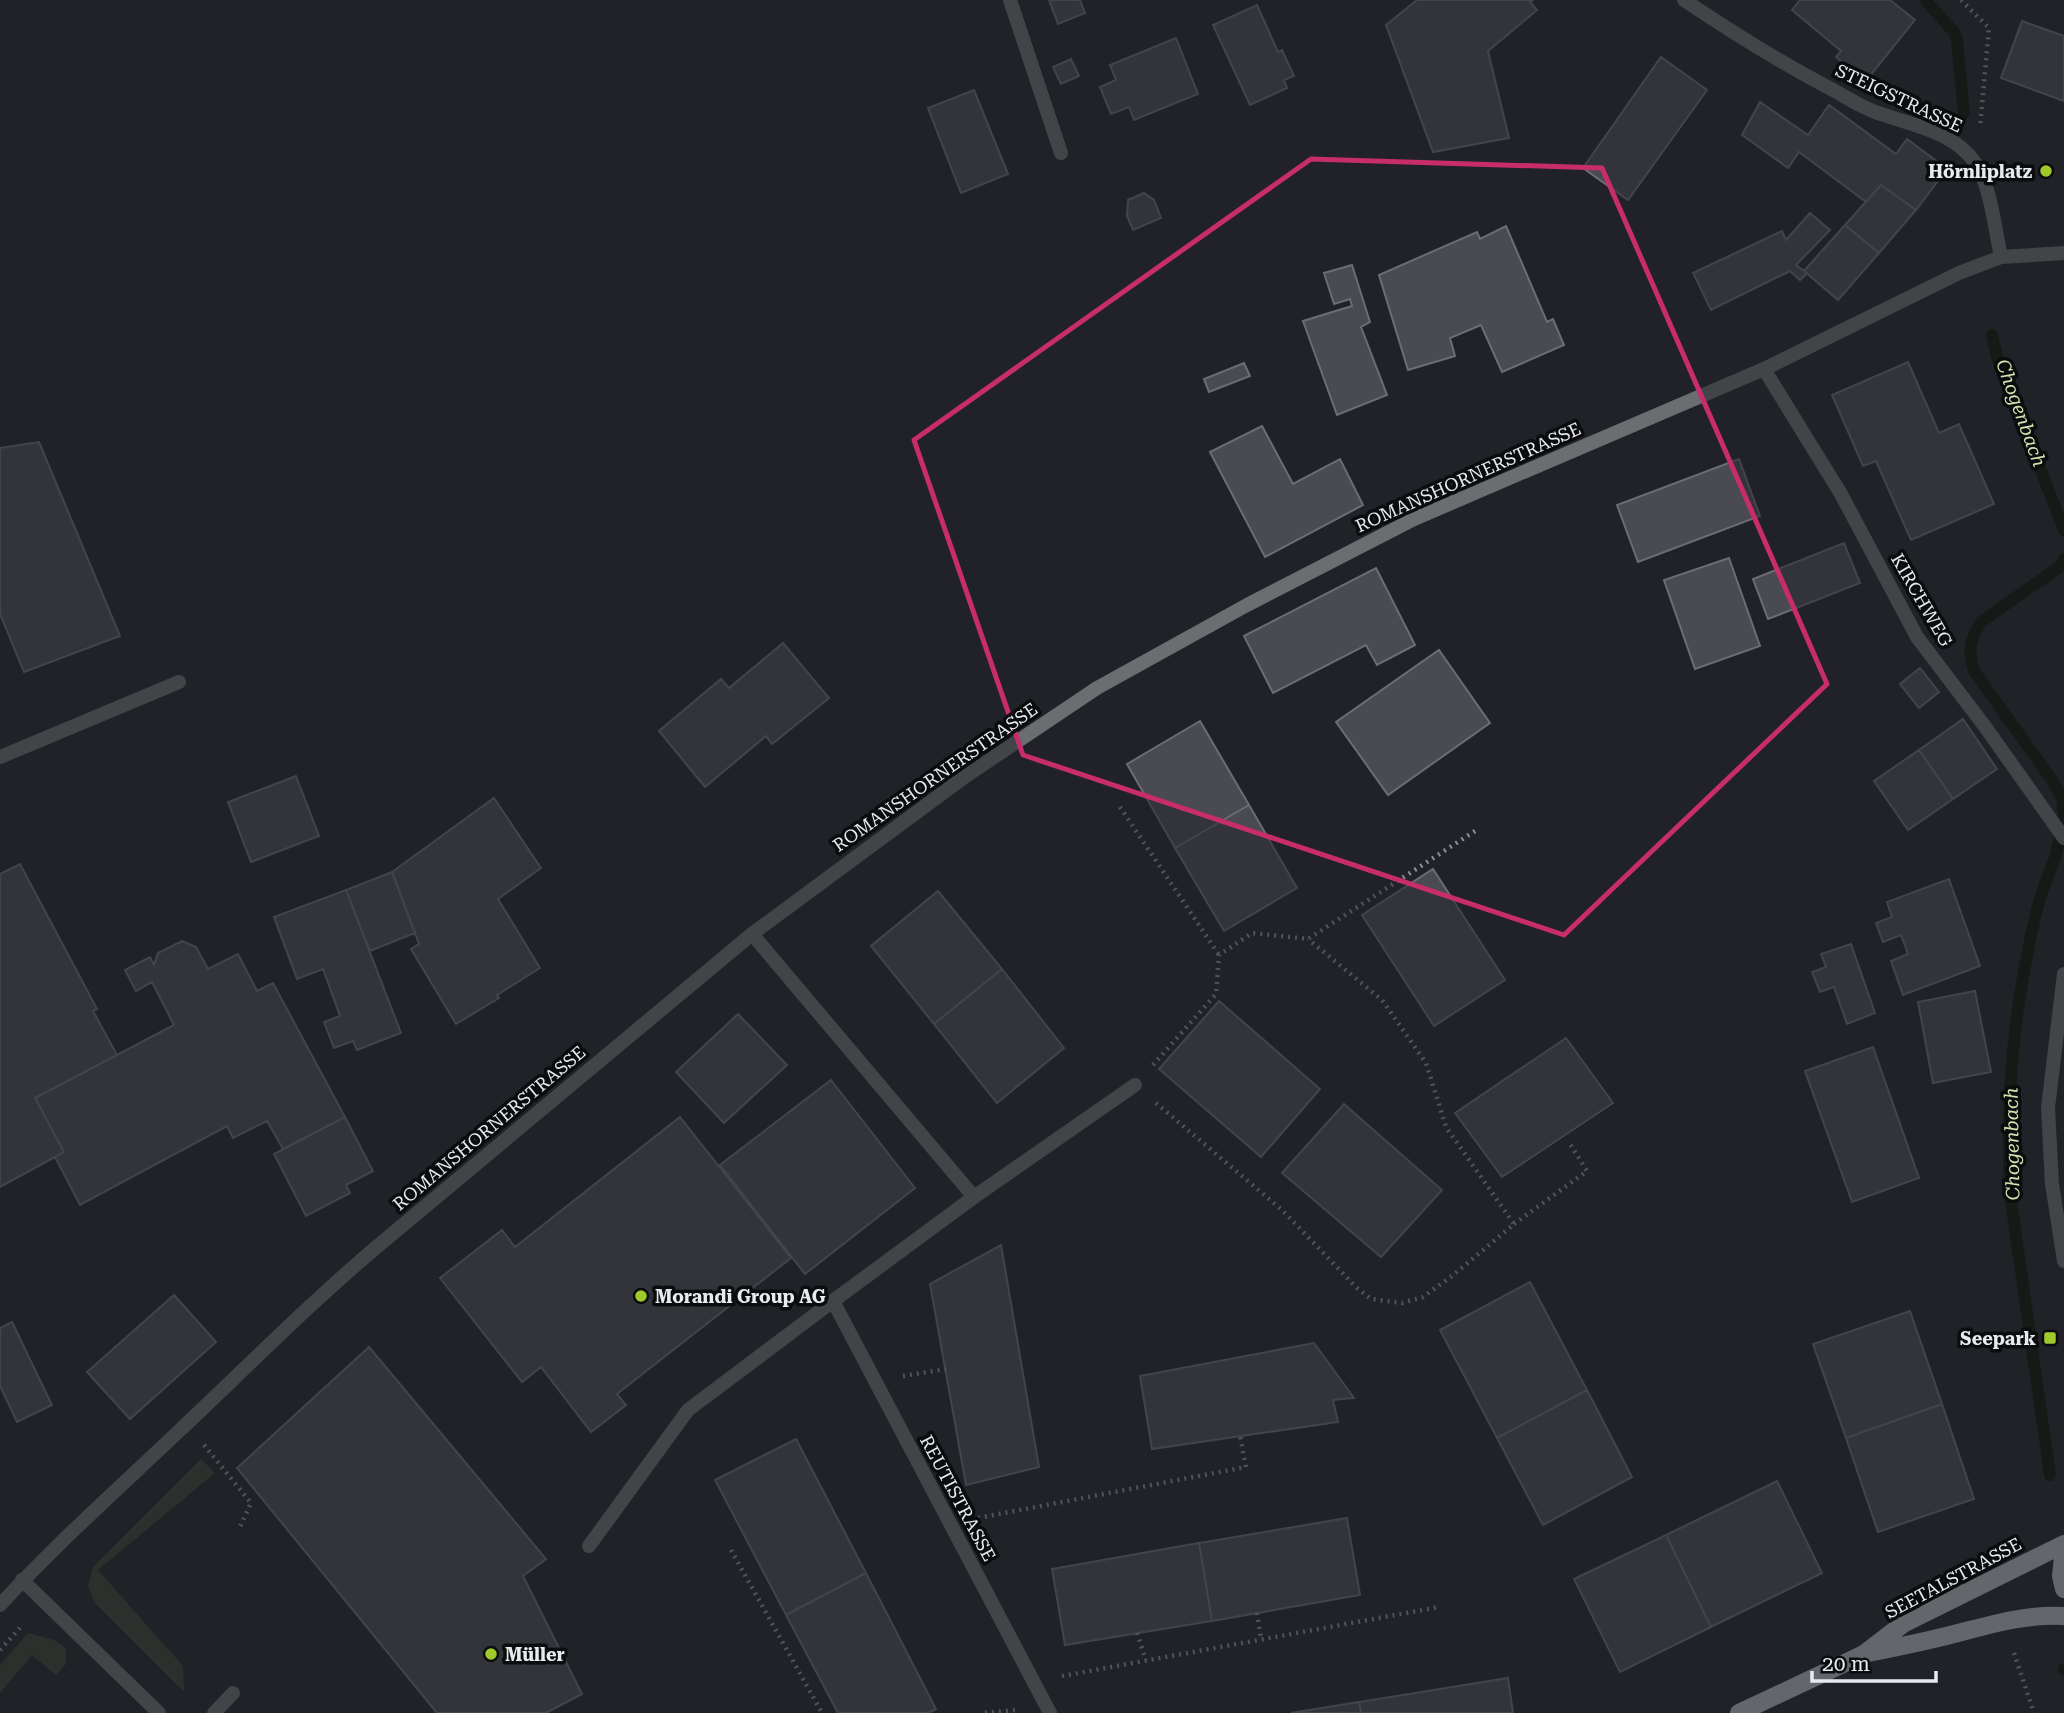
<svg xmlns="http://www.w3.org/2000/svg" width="2064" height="1713" viewBox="0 0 2064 1713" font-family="'Roboto Serif',serif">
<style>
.green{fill:#3b4031}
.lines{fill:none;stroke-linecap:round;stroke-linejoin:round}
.stream{stroke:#0b1100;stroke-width:12}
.building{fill:#494b51;stroke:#6b6d73;stroke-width:2}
.path{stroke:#8d8e93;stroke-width:4.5;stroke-dasharray:2 5;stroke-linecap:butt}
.service{stroke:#6c6d70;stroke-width:14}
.minor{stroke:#6c6d70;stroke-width:14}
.tertiary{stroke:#6c6d70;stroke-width:14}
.primary{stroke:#b7b8be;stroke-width:18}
.marked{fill:none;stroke:#c62d6a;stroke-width:5;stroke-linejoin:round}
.poi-dot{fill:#a0c92c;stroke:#0b0c0e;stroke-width:2.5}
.labels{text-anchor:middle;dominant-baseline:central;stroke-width:7;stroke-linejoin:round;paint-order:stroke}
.street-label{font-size:18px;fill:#e9eaee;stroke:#0b0c0e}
.poi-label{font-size:18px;font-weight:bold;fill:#e9eaee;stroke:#0b0c0e;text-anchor:end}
.water-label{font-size:19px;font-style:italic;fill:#d2e5b1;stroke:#0b0c0e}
</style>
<rect width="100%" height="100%" fill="#212228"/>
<path class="green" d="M 201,1459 L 215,1473 L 98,1570 L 183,1666 L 184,1692 L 94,1602 L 88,1586 L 93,1567 Z
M 28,1633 L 54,1640 L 66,1648 L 66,1664 L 56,1675 L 32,1655 L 0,1693 L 0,1665 Z"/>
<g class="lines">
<path class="stream" d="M 1925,0 L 1955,33 L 1957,40 L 1964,113
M 1992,335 L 1997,357 L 2064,530
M 2064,559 L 2062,565 L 1981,622 C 1969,642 1968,649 1974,671 L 2052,780 L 2062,798 L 2064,815
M 2050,1475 L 2011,1201 C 2004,1103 2014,1005 2037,909 C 2041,892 2049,875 2055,858 C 2059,845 2061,830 2064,817
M 2064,1669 L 2064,1670"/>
</g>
<path class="building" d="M 1049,0 L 1080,0 L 1085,13 L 1058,24 Z
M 1417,0 L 1533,0 L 1530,2 L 1537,10 L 1488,51 L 1509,138 L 1433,152 L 1386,25 Z
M 1800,0 L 1890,0 L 1915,20 L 1865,82 L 1836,57 L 1841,51 L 1792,10 Z
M 1257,5 L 1278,52 L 1282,50 L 1294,76 L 1284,80 L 1287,88 L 1250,105 L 1213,25 Z
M 2022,21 L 2064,36 L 2064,101 L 2001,78 Z
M 1176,38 L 1198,94 L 1134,120 L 1129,107 L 1111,114 L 1100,87 L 1116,80 L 1110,65 Z
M 1661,57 L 1707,90 L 1628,200 L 1583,168 Z
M 1071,59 L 1079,76 L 1061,84 L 1053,67 Z
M 974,90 L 1008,174 L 961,193 L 928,108 Z
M 1760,102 L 1808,135 L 1829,105 L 1896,154 L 1907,139 L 1947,169 L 1916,210 L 1881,185 L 1866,202 L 1799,152 L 1788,168 L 1742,135 Z
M 1881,185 L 1916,210 L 1879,253 L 1845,225 Z
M 1144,193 L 1154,200 L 1161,218 L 1133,230 L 1127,216 L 1128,200 Z
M 1810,213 L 1830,230 L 1796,265 L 1807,273 L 1800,280 L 1790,271 L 1711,310 L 1693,273 L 1782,231 L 1786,240 Z
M 1845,225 L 1879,253 L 1838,300 L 1804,271 Z
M 1506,226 L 1547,322 L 1553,319 L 1564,345 L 1502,372 L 1481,325 L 1450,338 L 1455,356 L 1408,370 L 1379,275 L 1477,232 L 1480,239 Z
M 1352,265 L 1370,322 L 1361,327 L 1387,395 L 1337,415 L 1303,321 L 1352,306 L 1350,299 L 1334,304 L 1324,273 Z
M 1908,362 L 1939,433 L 1959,424 L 1994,504 L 1911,540 L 1876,461 L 1863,466 L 1832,395 Z
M 1244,363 L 1250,376 L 1209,392 L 1204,379 Z
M 1262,426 L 1293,484 L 1340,459 L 1363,505 L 1265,557 L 1210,452 Z
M 39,442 L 120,636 L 24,672 L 0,614 L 0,448 Z
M 1739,459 L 1760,516 L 1638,562 L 1617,505 Z
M 1844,543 L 1860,583 L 1768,619 L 1753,579 Z
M 1729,558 L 1760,646 L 1695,669 L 1664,580 Z
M 1376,568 L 1415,645 L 1377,665 L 1366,645 L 1273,693 L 1244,636 Z
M 783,643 L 829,698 L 772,744 L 766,736 L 705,787 L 659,731 L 721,679 L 729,688 Z
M 1439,650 L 1490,723 L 1388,795 L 1336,722 Z
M 1920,668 L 1939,692 L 1919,708 L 1900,684 Z
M 1963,719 L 1997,769 L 1953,799 L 1919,750 Z
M 1200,721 L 1249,805 L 1175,848 L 1127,764 Z
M 1919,750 L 1953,799 L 1908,830 L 1874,781 Z
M 296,776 L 319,836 L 251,862 L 228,802 Z
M 494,798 L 541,868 L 498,899 L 540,968 L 497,995 L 499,998 L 456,1024 L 411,949 L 419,944 L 392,872 Z
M 1249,805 L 1297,888 L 1224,931 L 1175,848 Z
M 20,864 L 97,1009 L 93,1011 L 117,1055 L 35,1098 L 64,1152 L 0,1187 L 0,874 Z
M 1433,869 L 1505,980 L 1434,1026 L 1362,915 Z
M 392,872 L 415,933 L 370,951 L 346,890 Z
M 1949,879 L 1980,966 L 1903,995 L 1891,961 L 1908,954 L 1901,935 L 1883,942 L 1876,923 L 1892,917 L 1887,902 Z
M 346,890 L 401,1033 L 357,1050 L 353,1041 L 334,1048 L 324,1022 L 340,1016 L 323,969 L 297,979 L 274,917 Z
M 938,891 L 1002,969 L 934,1024 L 871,946 Z
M 182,941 L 196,947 L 208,969 L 238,954 L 257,991 L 273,983 L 345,1117 L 283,1149 L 267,1121 L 233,1138 L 227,1126 L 80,1205 L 55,1157 L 64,1152 L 35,1098 L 174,1025 L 152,982 L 136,991 L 125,970 L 150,957 L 154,965 L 158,953 Z
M 1851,944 L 1875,1013 L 1847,1024 L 1834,987 L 1820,992 L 1812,972 L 1826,967 L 1821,954 Z
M 1002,969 L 1064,1048 L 997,1103 L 934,1024 Z
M 1975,991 L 1991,1072 L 1933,1083 L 1918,1002 Z
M 1219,1001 L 1320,1089 L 1261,1157 L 1159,1069 Z
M 738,1014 L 787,1065 L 724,1123 L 676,1072 Z
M 1566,1038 L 1613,1103 L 1502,1177 L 1455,1113 Z
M 1873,1047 L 1919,1178 L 1852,1202 L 1805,1071 Z
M 831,1080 L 915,1188 L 805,1274 L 720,1165 Z
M 1344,1104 L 1442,1190 L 1381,1257 L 1282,1173 Z
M 345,1117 L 373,1171 L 346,1185 L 350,1193 L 306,1216 L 274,1154 Z
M 680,1117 L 791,1258 L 617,1394 L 626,1405 L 591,1432 L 541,1367 L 522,1382 L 440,1278 L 502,1230 L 515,1247 Z
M 1001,1245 L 1039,1467 L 966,1485 L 930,1284 Z
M 1530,1282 L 1587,1390 L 1497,1438 L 1440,1330 Z
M 174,1295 L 216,1342 L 130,1419 L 87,1372 Z
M 1910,1311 L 1942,1404 L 1846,1438 L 1813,1344 Z
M 12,1322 L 52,1405 L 17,1422 L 0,1386 L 0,1328 Z
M 1314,1343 L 1354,1398 L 1333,1400 L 1338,1422 L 1152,1449 L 1140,1376 Z
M 369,1347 L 546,1559 L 523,1576 L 582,1694 L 546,1713 L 437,1713 L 237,1468 Z
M 1587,1390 L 1632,1477 L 1543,1525 L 1497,1438 Z
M 1942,1404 L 1974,1499 L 1878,1532 L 1846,1438 Z
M 796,1439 L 866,1573 L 786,1615 L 715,1480 Z
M 1777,1481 L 1822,1573 L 1711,1627 L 1666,1535 Z
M 1347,1518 L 1360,1595 L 1212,1621 L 1199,1543 Z
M 1666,1535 L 1711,1627 L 1620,1672 L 1574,1579 Z
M 1199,1543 L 1212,1621 L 1065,1645 L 1052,1569 Z
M 866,1573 L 936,1709 L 928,1713 L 838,1713 L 786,1615 Z
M 1508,1678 L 1513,1713 L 1361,1713 L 1359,1702 Z
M 1359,1702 L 1361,1713 L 1291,1713 Z"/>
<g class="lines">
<path class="path" d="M 1961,0 L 1989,28 L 1980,128
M 1120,807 L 1219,955
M 1153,1065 L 1216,994 L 1219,955 L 1252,933 L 1308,939 L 1475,831
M 1156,1103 L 1282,1210 L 1357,1288 L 1371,1299 L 1402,1303 L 1423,1297 L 1452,1276 L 1514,1224 L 1446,1127 L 1426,1063 L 1382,1000 L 1308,939
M 1514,1224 L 1587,1171 L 1570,1144
M 903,1376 L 946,1369
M 204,1445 L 251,1503 L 239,1529
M 978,1518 L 1246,1467 L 1240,1436
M 731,1550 L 822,1713
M 1257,1613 L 1261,1639
M 1137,1633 L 1146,1660
M 0,1650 L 20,1628
M 2014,1653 L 2034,1713
M 1062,1676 L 1439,1607
M 985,1713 L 1015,1710"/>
<path class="service" d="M 0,757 L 179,682
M 22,1580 L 159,1713
M 214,1713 L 233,1693"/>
<path class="minor" d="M 1010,0 L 1061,153
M 1684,0 C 1733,33 1783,64 1835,91 C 1849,99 1863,108 1878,113 C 1912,125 1955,132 1976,164 C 1991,187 1995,230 2001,257
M 1764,369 L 1841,494 L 1917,637 L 1986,728 L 2064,838
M 752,934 L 974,1197 L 833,1301 L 1050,1713
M 2064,974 L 2048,1108 L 2052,1184 L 2064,1261
M 974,1197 L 1135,1085
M 589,1546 L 688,1410 L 833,1301"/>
<path class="tertiary" d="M 0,1605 C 56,1544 119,1488 179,1431 C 247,1367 313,1300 385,1240 L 752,934 L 963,778 L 1097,688 L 1247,605 L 1414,519 L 1764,369 L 1959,273 L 2001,257 L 2064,253"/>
<path class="primary" d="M 2064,1547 L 2061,1576 L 2064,1589
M 1868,1653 C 1898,1647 1928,1641 1958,1633 C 1993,1624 2027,1614 2064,1616
M 1739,1713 L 1864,1654 L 1903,1624 L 2064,1544"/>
</g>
<path d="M0 0H2064V1713H0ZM 1311,159 L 1602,168 L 1827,684 L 1564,935 L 1023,755 L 914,440 Z" fill="#212228" fill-opacity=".55" fill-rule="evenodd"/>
<path class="marked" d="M 1311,159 L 1602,168 L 1827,684 L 1564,935 L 1023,755 L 914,440 Z"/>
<g class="poi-dot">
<circle cx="2046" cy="171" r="7"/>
<circle cx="641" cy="1296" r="7"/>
<rect x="2043" y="1331" width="14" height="14" rx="3.5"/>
<circle cx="491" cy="1654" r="7"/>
</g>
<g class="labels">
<g class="street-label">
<text transform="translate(1899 98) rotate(25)">STEIGSTRASSE</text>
<text transform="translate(1468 477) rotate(-24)">ROMANSHORNERSTRASSE</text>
<text transform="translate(1922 600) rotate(60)">KIRCHWEG</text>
<text transform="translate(935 777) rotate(-35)">ROMANSHORNERSTRASSE</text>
<text transform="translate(489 1128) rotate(-40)">ROMANSHORNERSTRASSE</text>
<text transform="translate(958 1498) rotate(62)">REUTISTRASSE</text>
<text transform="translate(1953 1578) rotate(-28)">SEETALSTRASSE</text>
</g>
<g class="poi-label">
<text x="2032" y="171">Hörnliplatz</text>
<text x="655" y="1296" text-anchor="start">Morandi Group AG</text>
<text x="2036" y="1338">Seepark</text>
<text x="505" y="1654" text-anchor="start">Müller</text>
</g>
<g class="water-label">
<text transform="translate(2021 413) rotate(70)">Chogenbach</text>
<text transform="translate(2012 1144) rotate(-91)">Chogenbach</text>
</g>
</g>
<path d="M1812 1671v10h124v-10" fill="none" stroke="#e9eaee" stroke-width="3.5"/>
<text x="1822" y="1671" font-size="21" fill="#e9eaee" stroke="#0b0c0e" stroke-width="5" paint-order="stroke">20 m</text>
</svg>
